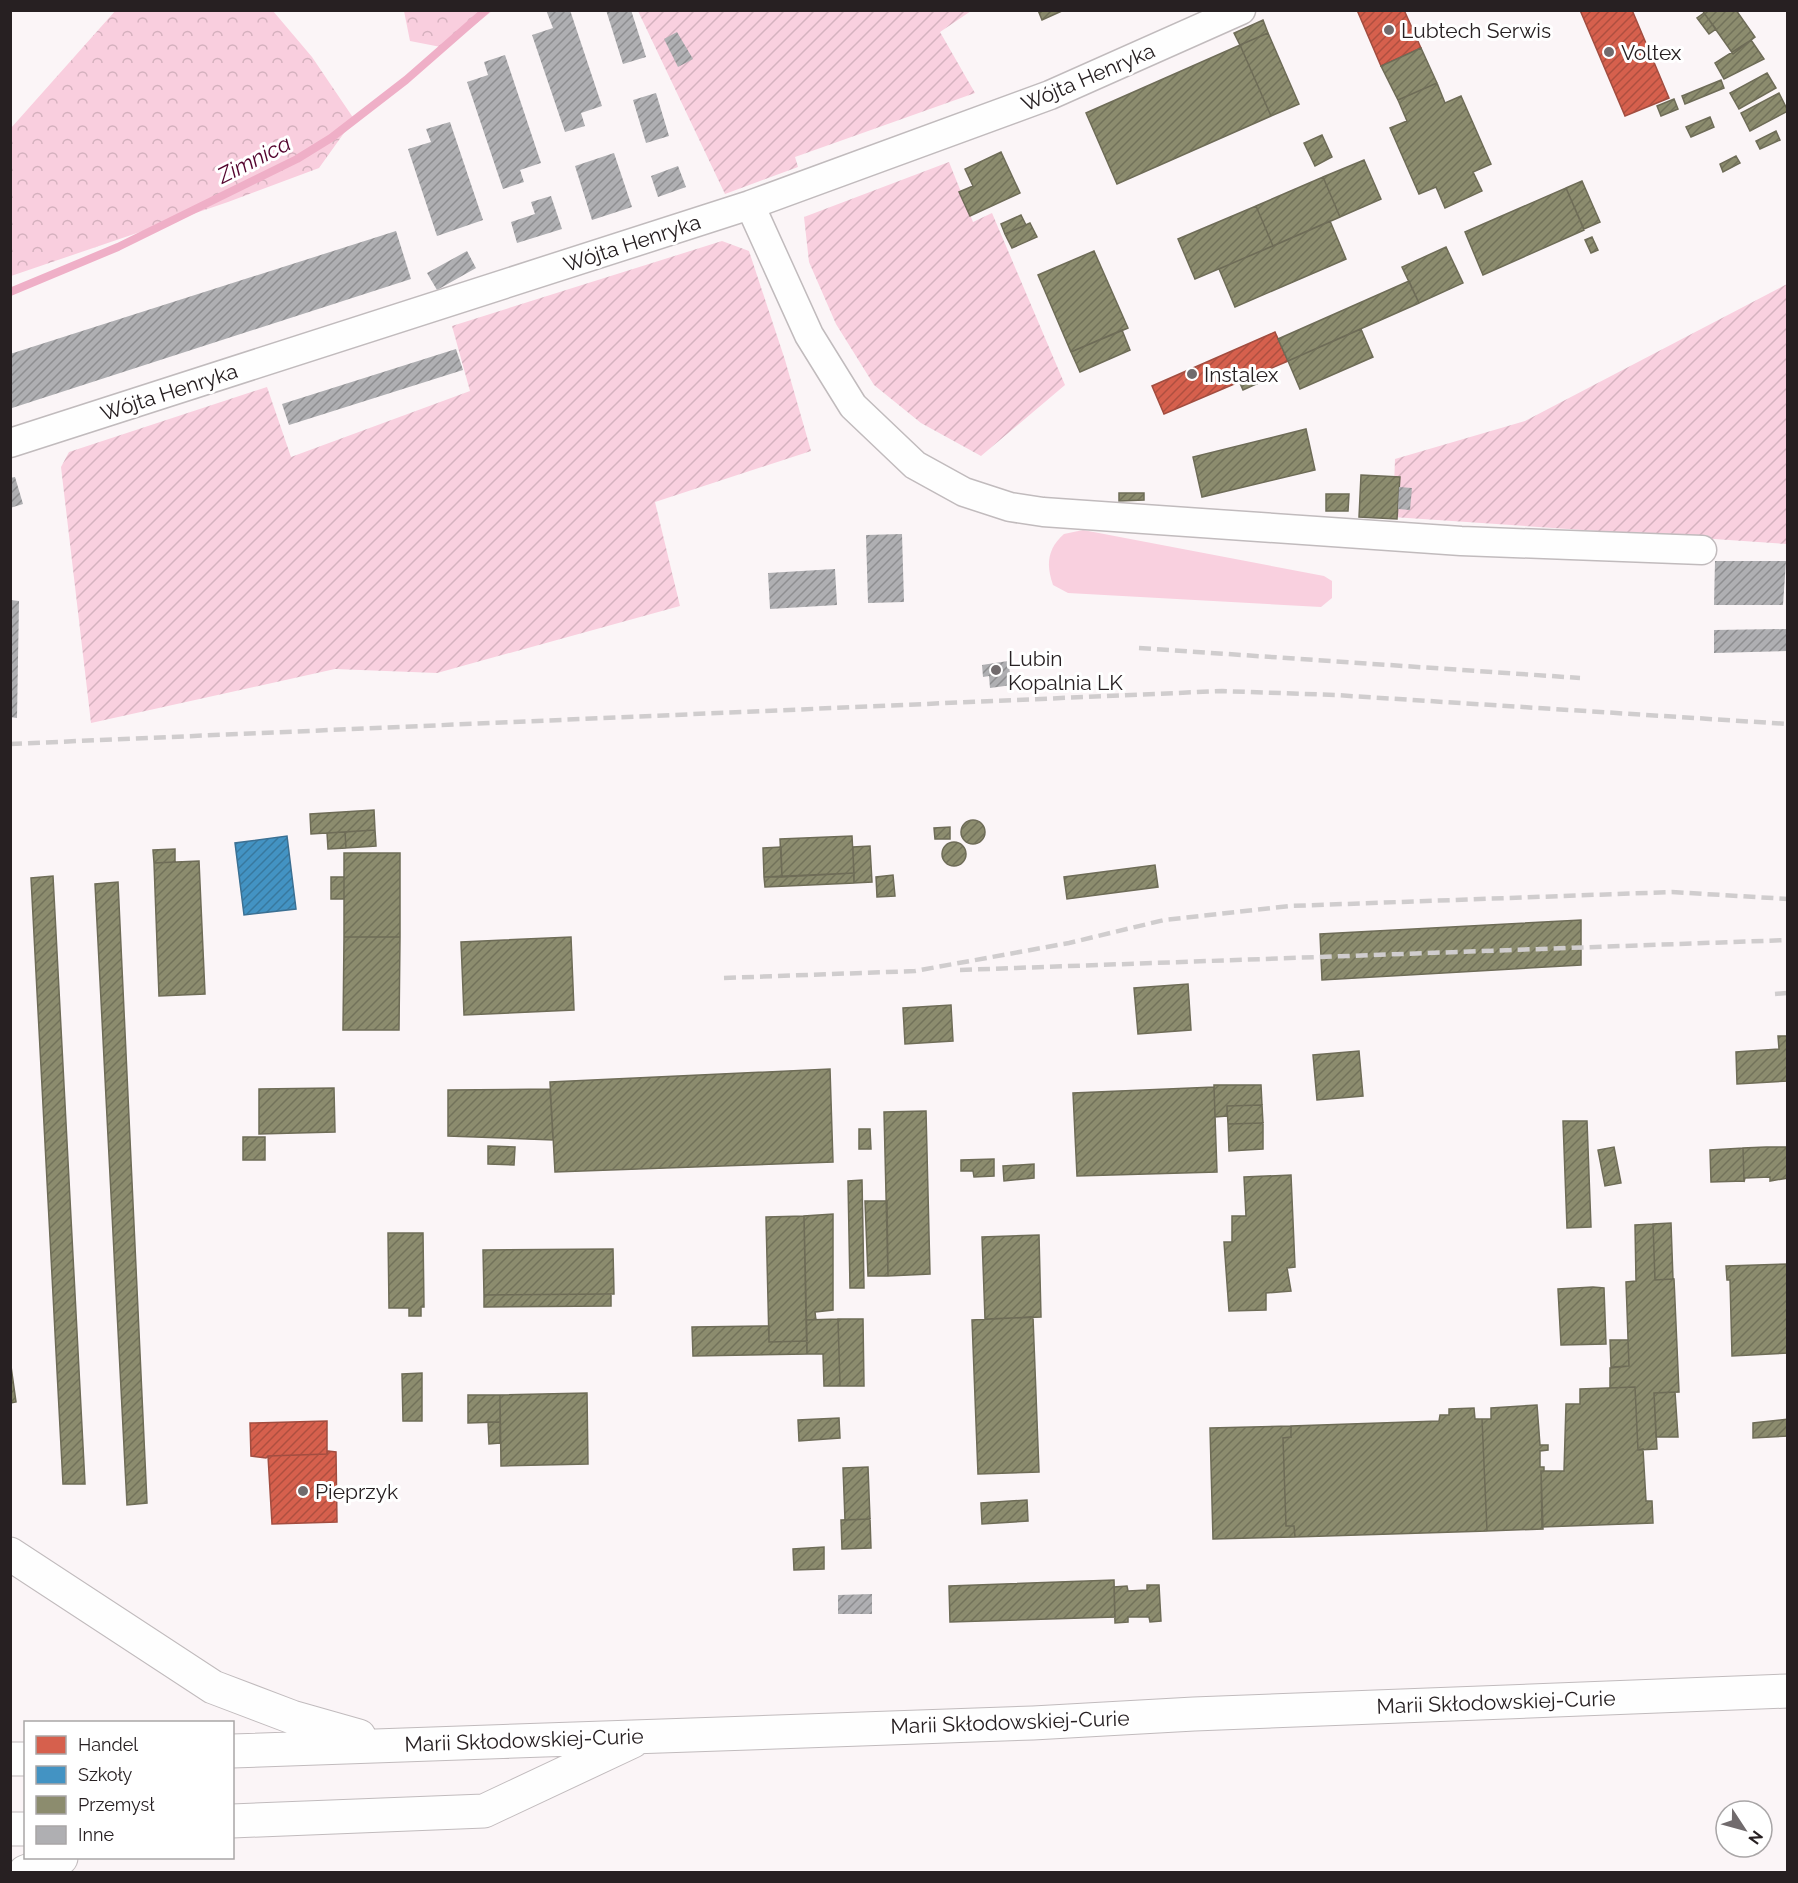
<svg xmlns="http://www.w3.org/2000/svg" width="1798" height="1883" viewBox="0 0 1798 1883" font-family="Raleway,sans-serif">
<style>
.grass{fill:#f9d0df}
.forest{fill:url(#forest-crowns)}
.garden{fill:url(#garden-furrows)}
.shops{fill:url(#shops-hatch);stroke:#a24d40;stroke-width:1.5}
.schools{fill:url(#schools-hatch);stroke:#3b7093;stroke-width:1.5}
.industry{fill:url(#industry-hatch);stroke:#6e6c57;stroke-width:1.5}
.lines{fill:none;stroke-linecap:round;stroke-linejoin:round}
.stream{stroke:#efafc7;stroke-width:8}
.building{fill:url(#building-hatch)}
.street-casing{stroke:#c1bbbd;stroke-width:31}
.primary-casing{stroke:#c1bbbd;stroke-width:35}
.street{stroke:#fefefe;stroke-width:28}
.primary{stroke:#fefefe;stroke-width:33}
.rail{stroke:#d0cdce;stroke-width:4.5;stroke-dasharray:12 6;stroke-linecap:butt}
.poi-dot{fill:#716b6d;stroke:#fff;stroke-width:2}
.labels{text-anchor:middle;dominant-baseline:central;stroke-width:6;stroke-linejoin:round;paint-order:stroke}
.poi-label{font-size:21px;fill:#272022;stroke:#fff;text-anchor:start}
.street-label{font-size:21px;fill:#272022;stroke:#fff}
.water-label{font-size:22px;font-style:italic;fill:#53032d;stroke:#fff}
</style>
<defs>
<pattern id="forest-crowns" width="20" height="18" patternUnits="userSpaceOnUse" patternTransform="scale(1.5)"><rect width="20" height="18" fill="#f9cede"/><path d="M2 6a3 3 0 1 1 6 0M12 15a3 3 0 1 1 6 0" fill="none" stroke="#d5b1be"/></pattern>
<pattern id="garden-furrows" width="10" height="10" patternUnits="userSpaceOnUse" patternTransform="scale(1.5)"><rect width="10" height="10" fill="#f9d0df"/><path d="M-1 1l2-2M0 10L10 0M9 11l2-2" fill="none" stroke="#d5b2bf"/></pattern>
<pattern id="shops-hatch" width="6" height="6" patternUnits="userSpaceOnUse" patternTransform="scale(1.5)"><rect width="6" height="6" fill="#d6604d"/><path d="M-1 1l2-2M0 6l6-6M5 7l2-2" fill="none" stroke="#ae4f40"/></pattern>
<pattern id="schools-hatch" width="6" height="6" patternUnits="userSpaceOnUse" patternTransform="scale(1.5)"><rect width="6" height="6" fill="#4393c3"/><path d="M-1 1l2-2M0 6l6-6M5 7l2-2" fill="none" stroke="#38789e"/></pattern>
<pattern id="industry-hatch" width="6" height="6" patternUnits="userSpaceOnUse" patternTransform="scale(1.5)"><rect width="6" height="6" fill="#8c8c6e"/><path d="M-1 1l2-2M0 6l6-6M5 7l2-2" fill="none" stroke="#72725a"/></pattern>
<pattern id="building-hatch" width="6" height="6" patternUnits="userSpaceOnUse" patternTransform="scale(1.5)"><rect width="6" height="6" fill="#afafb2"/><path d="M-1 1l2-2M0 6l6-6M5 7l2-2" fill="none" stroke="#8e8e90"/></pattern>
</defs>
<rect width="100%" height="100%" fill="#fbf5f7"/>
<path class="grass" d="M 1083,530 L 1324,576 L 1332,581 L 1332,598 L 1321,607 L 1068,593 L 1053,585 C 1046,565 1047,549 1064,534 Z"/>
<path class="forest" d="M 116,10 L 273,11 L 312,57 L 354,119 L 319,168 L 228,202 L 11,276 L 11,128 Z
M 404,11 L 404,10 L 492,11 L 446,48 L 410,41 Z"/>
<path class="garden" d="M 638,11 L 971,11 L 940,32 L 975,93 L 795,157 L 798,167 L 725,194 Z
M 949,162 L 973,222 L 992,213 L 1065,385 L 981,456 L 921,423 L 874,385 L 836,324 L 809,262 L 804,217 Z
M 722,241 L 749,251 L 785,360 L 811,451 L 655,502 L 680,606 L 437,673 L 335,669 L 91,723 L 61,467 L 69,452 L 267,387 L 291,457 L 470,391 L 452,326 Z
M 1787,284 L 1787,544 L 1393,517 L 1395,459 L 1525,421 Z"/>
<path class="shops" d="M 1357,10 L 1404,10 L 1421,48 L 1381,66 Z
M 1580,10 L 1632,10 L 1669,98 L 1625,116 Z
M 1275,332 L 1288,361 L 1164,414 L 1152,386 Z
M 327,1421 L 327,1454 L 268,1456 L 266,1458 L 251,1456 L 250,1423 Z
M 328,1451 L 336,1452 L 337,1522 L 272,1524 L 268,1456 L 327,1454 Z"/>
<path class="schools" d="M 287,836 L 296,909 L 244,915 L 235,843 Z"/>
<path class="industry" d="M 1038,10 L 1064,10 L 1042,20 Z
M 1702,10 L 1736,10 L 1755,37 L 1733,54 Z
M 1704,13 L 1716,29 L 1709,34 L 1697,18 Z
M 1263,20 L 1268,33 L 1240,45 L 1234,33 Z
M 1268,33 L 1299,104 L 1271,116 L 1240,45 Z
M 1751,40 L 1764,59 L 1724,79 L 1715,63 Z
M 1240,45 L 1271,116 L 1117,184 L 1086,113 Z
M 1421,48 L 1437,83 L 1398,100 L 1381,66 Z
M 1767,73 L 1776,88 L 1739,109 L 1730,93 Z
M 1721,80 L 1724,88 L 1685,104 L 1682,96 Z
M 1437,83 L 1445,103 L 1461,96 L 1491,164 L 1473,172 L 1482,191 L 1445,208 L 1436,187 L 1419,194 L 1390,128 L 1407,121 L 1398,100 Z
M 1779,93 L 1788,111 L 1750,131 L 1741,113 Z
M 1674,99 L 1678,109 L 1661,116 L 1657,106 Z
M 1710,117 L 1714,127 L 1691,137 L 1686,127 Z
M 1776,131 L 1780,140 L 1760,149 L 1756,141 Z
M 1322,135 L 1332,157 L 1315,166 L 1304,143 Z
M 1001,152 L 1020,193 L 970,216 L 959,192 L 973,186 L 965,169 Z
M 1736,156 L 1740,163 L 1723,172 L 1720,164 Z
M 1364,160 L 1381,199 L 1340,217 L 1323,177 Z
M 1323,177 L 1340,217 L 1273,246 L 1256,206 Z
M 1582,181 L 1600,222 L 1584,229 L 1566,188 Z
M 1566,188 L 1584,230 L 1483,275 L 1465,232 Z
M 1256,206 L 1273,246 L 1195,279 L 1178,239 Z
M 1021,215 L 1026,225 L 1005,234 L 1001,224 Z
M 1330,221 L 1346,259 L 1235,307 L 1219,269 Z
M 1030,223 L 1037,237 L 1012,248 L 1005,234 Z
M 1592,237 L 1598,250 L 1591,253 L 1585,240 Z
M 1446,247 L 1463,283 L 1419,303 L 1402,267 Z
M 1094,251 L 1128,328 L 1071,352 L 1038,275 Z
M 1409,281 L 1419,303 L 1288,361 L 1278,339 Z
M 1361,329 L 1373,357 L 1300,389 L 1288,361 Z
M 1122,330 L 1130,350 L 1080,372 L 1071,352 Z
M 1257,374 L 1261,382 L 1243,390 L 1239,381 Z
M 1306,429 L 1315,470 L 1202,497 L 1193,457 Z
M 1361,475 L 1400,477 L 1397,519 L 1359,517 Z
M 1119,493 L 1144,493 L 1144,500 L 1119,501 Z
M 1326,494 L 1349,494 L 1348,511 L 1326,511 Z
M 374,810 L 375,830 L 311,834 L 310,814 Z
M961 832a12 12 0 1 1 24 0a12 12 0 1 1-24 0Z
M 950,827 L 950,839 L 935,839 L 934,828 Z
M 375,830 L 376,846 L 346,848 L 345,832 Z
M 345,832 L 346,848 L 328,849 L 327,833 Z
M 852,836 L 854,873 L 782,877 L 780,839 Z
M942 854a12 12 0 1 1 24 0a12 12 0 1 1-24 0Z
M 870,846 L 872,882 L 854,883 L 853,847 Z
M 781,847 L 782,877 L 764,877 L 763,848 Z
M 175,849 L 175,862 L 154,863 L 153,850 Z
M 344,853 L 400,853 L 400,937 L 344,937 Z
M 199,861 L 205,994 L 159,996 L 154,863 Z
M 1155,865 L 1158,887 L 1067,899 L 1064,877 Z
M 854,873 L 854,883 L 765,887 L 764,877 Z
M 893,875 L 895,896 L 877,897 L 876,877 Z
M 53,876 L 85,1484 L 63,1484 L 31,878 Z
M 331,877 L 344,877 L 344,899 L 331,899 Z
M 118,882 L 147,1503 L 127,1505 L 95,884 Z
M 1581,920 L 1581,965 L 1322,980 L 1320,934 Z
M 344,937 L 400,937 L 399,1030 L 343,1030 Z
M 571,937 L 574,1010 L 464,1015 L 461,942 Z
M 1188,984 L 1191,1030 L 1138,1034 L 1134,988 Z
M 951,1005 L 953,1041 L 905,1044 L 903,1008 Z
M 1778,1036 L 1788,1036 L 1788,1081 L 1737,1084 L 1736,1052 L 1779,1049 Z
M 1359,1051 L 1363,1096 L 1317,1100 L 1313,1055 Z
M 830,1069 L 833,1162 L 555,1172 L 550,1082 Z
M 1214,1085 L 1261,1085 L 1262,1105 L 1227,1106 L 1227,1116 L 1215,1117 Z
M 1214,1087 L 1217,1172 L 1077,1176 L 1073,1093 Z
M 334,1088 L 335,1132 L 259,1134 L 259,1089 Z
M 550,1089 L 553,1140 L 448,1136 L 448,1090 Z
M 1262,1105 L 1263,1123 L 1228,1124 L 1227,1106 Z
M 926,1111 L 930,1274 L 888,1276 L 884,1112 Z
M 1563,1121 L 1587,1121 L 1591,1227 L 1567,1228 Z
M 1263,1123 L 1263,1149 L 1229,1151 L 1228,1124 Z
M 859,1129 L 870,1129 L 871,1149 L 859,1149 Z
M 243,1137 L 265,1137 L 265,1160 L 243,1160 Z
M 488,1146 L 515,1147 L 514,1165 L 488,1164 Z
M 1614,1147 L 1621,1183 L 1605,1186 L 1598,1150 Z
M 1766,1147 L 1788,1147 L 1788,1178 L 1770,1181 L 1770,1177 L 1745,1178 L 1744,1182 L 1743,1148 Z
M 1743,1148 L 1744,1181 L 1711,1182 L 1710,1150 Z
M 994,1159 L 994,1176 L 974,1177 L 973,1171 L 961,1171 L 961,1160 Z
M 1034,1164 L 1034,1178 L 1004,1181 L 1003,1166 Z
M 1291,1175 L 1295,1267 L 1287,1268 L 1291,1291 L 1266,1293 L 1266,1310 L 1229,1311 L 1224,1242 L 1232,1242 L 1232,1216 L 1246,1216 L 1244,1177 Z
M 862,1180 L 864,1288 L 850,1288 L 848,1181 Z
M 865,1201 L 887,1201 L 888,1276 L 868,1276 Z
M 833,1214 L 833,1310 L 815,1312 L 816,1320 L 806,1320 L 804,1216 Z
M 804,1216 L 807,1341 L 769,1342 L 766,1217 Z
M 1671,1223 L 1673,1279 L 1655,1280 L 1653,1224 Z
M 1653,1224 L 1655,1280 L 1674,1279 L 1679,1392 L 1654,1393 L 1657,1449 L 1638,1450 L 1635,1387 L 1610,1388 L 1610,1368 L 1629,1366 L 1626,1282 L 1636,1281 L 1635,1225 Z
M 388,1233 L 423,1233 L 424,1307 L 421,1307 L 421,1316 L 409,1316 L 409,1308 L 389,1308 Z
M 1039,1235 L 1041,1317 L 985,1319 L 982,1237 Z
M 613,1249 L 614,1294 L 484,1295 L 483,1250 Z
M 1788,1264 L 1788,1353 L 1732,1356 L 1730,1280 L 1727,1280 L 1726,1266 Z
M 1593,1287 L 1604,1288 L 1606,1344 L 1561,1345 L 1558,1289 Z
M 611,1294 L 611,1306 L 484,1307 L 484,1295 Z
M 1033,1317 L 1039,1472 L 978,1474 L 972,1320 Z
M 838,1319 L 863,1319 L 864,1386 L 840,1386 Z
M 838,1319 L 840,1386 L 824,1386 L 823,1354 L 807,1354 L 806,1320 Z
M 769,1326 L 769,1342 L 807,1341 L 807,1354 L 693,1356 L 692,1327 Z
M 1610,1340 L 1628,1340 L 1629,1366 L 1611,1367 Z
M 10,1359 L 16,1402 L 10,1403 Z
M 422,1373 L 422,1421 L 403,1421 L 402,1374 Z
M 1635,1387 L 1638,1450 L 1643,1449 L 1646,1501 L 1652,1501 L 1653,1523 L 1542,1527 L 1541,1471 L 1564,1471 L 1566,1404 L 1580,1404 L 1580,1389 Z
M 1675,1392 L 1678,1437 L 1656,1437 L 1654,1393 Z
M 587,1393 L 588,1464 L 501,1466 L 500,1395 Z
M 468,1395 L 500,1395 L 500,1422 L 468,1423 Z
M 1537,1405 L 1540,1445 L 1548,1445 L 1548,1450 L 1540,1451 L 1540,1467 L 1544,1467 L 1544,1471 L 1541,1471 L 1543,1529 L 1487,1531 L 1482,1419 L 1491,1419 L 1491,1408 Z
M 1474,1408 L 1475,1419 L 1482,1419 L 1487,1531 L 1295,1537 L 1294,1526 L 1286,1526 L 1283,1438 L 1291,1437 L 1291,1426 L 1439,1421 L 1440,1415 L 1449,1415 L 1449,1409 Z
M 839,1418 L 840,1438 L 799,1441 L 798,1420 Z
M 1788,1419 L 1788,1436 L 1753,1438 L 1753,1423 Z
M 488,1422 L 500,1422 L 500,1443 L 489,1444 Z
M 1291,1426 L 1291,1437 L 1283,1438 L 1286,1526 L 1294,1526 L 1295,1537 L 1213,1539 L 1210,1428 Z
M 868,1467 L 870,1519 L 845,1520 L 843,1468 Z
M 1027,1500 L 1028,1521 L 982,1524 L 981,1503 Z
M 870,1519 L 871,1548 L 842,1549 L 841,1520 Z
M 824,1547 L 824,1569 L 794,1570 L 793,1549 Z
M 1114,1580 L 1115,1617 L 950,1622 L 949,1586 Z
M 1147,1585 L 1159,1585 L 1161,1621 L 1150,1622 L 1149,1617 L 1128,1617 L 1128,1622 L 1115,1623 L 1114,1587 L 1127,1586 L 1128,1591 L 1147,1590 Z"/>
<g class="lines">
<path class="stream" d="M 10,292 L 118,247 L 297,159 L 331,138 L 406,80 L 486,10"/>
</g>
<path class="building" d="M 546,10 L 570,10 L 602,106 L 581,113 L 585,126 L 565,132 L 532,35 L 553,28 Z
M 606,10 L 631,10 L 646,57 L 623,64 Z
M 677,32 L 693,59 L 678,67 L 664,39 Z
M 505,55 L 541,163 L 520,170 L 524,182 L 503,189 L 467,82 L 488,75 L 484,62 Z
M 656,93 L 669,136 L 646,143 L 633,100 Z
M 450,122 L 483,220 L 437,236 L 408,149 L 431,142 L 426,129 Z
M 614,153 L 632,207 L 592,220 L 575,166 Z
M 678,166 L 686,187 L 658,197 L 651,176 Z
M 551,196 L 562,229 L 517,243 L 511,222 L 535,214 L 531,202 Z
M 396,231 L 411,279 L 12,408 L 10,354 Z
M 467,251 L 476,268 L 437,290 L 427,273 Z
M 456,349 L 463,370 L 289,425 L 282,404 Z
M 15,477 L 23,504 L 10,508 L 10,478 Z
M 1399,487 L 1412,488 L 1410,510 L 1398,509 Z
M 902,534 L 904,602 L 868,603 L 866,535 Z
M 1715,561 L 1786,561 L 1783,605 L 1714,605 Z
M 835,569 L 837,605 L 770,609 L 768,573 Z
M 10,600 L 19,601 L 17,718 L 10,717 Z
M 1788,629 L 1788,651 L 1714,653 L 1714,630 Z
M 1008,661 L 1012,685 L 990,688 L 989,676 L 983,677 L 982,665 Z
M 872,1594 L 872,1614 L 838,1614 L 838,1595 Z"/>
<g class="lines">
<defs>
<path id="street" d="M 750,205 L 809,335 L 853,406 L 915,465 L 964,492 L 1010,507 L 1043,512 L 1461,541 L 1702,550
M 10,443 L 750,205 L 1050,95 L 1241,10"/>
<path id="primary" d="M 10,1554 L 213,1687 L 292,1717 L 359,1736
M 232,1751 L 1033,1723 L 1194,1714 L 1788,1691
M 10,1759 L 26,1759
M 232,1821 L 484,1811 L 633,1741
M 10,1829 L 26,1829
M 25,1872 L 61,1858"/>
</defs>
<use href="#street" class="street-casing"/>
<use href="#primary" class="primary-casing"/>
<use href="#street" class="street"/>
<use href="#primary" class="primary"/>
<path class="rail" d="M 1139,648 L 1580,678
M 10,744 L 1222,691 L 1335,695 L 1788,724
M 960,970 L 1788,940
M 724,978 L 915,971 L 1069,943 L 1164,920 L 1290,906 L 1672,892 L 1788,899
M 1775,994 L 1788,993"/>
</g>
<g class="poi-dot">
<circle cx="1389" cy="30" r="6"/>
<circle cx="1609" cy="52" r="6"/>
<circle cx="1192" cy="374" r="6"/>
<circle cx="996" cy="670" r="6"/>
<circle cx="303" cy="1491" r="6"/>
</g>
<g class="labels">
<g class="poi-label">
<text x="1401" y="30">Lubtech Serwis</text>
<text x="1621" y="52">Voltex</text>
<text x="1204" y="374">Instalex</text>
<text x="1008" y="658">Lubin<tspan x="1008" dy="24">Kopalnia LK</tspan></text>
<text x="315" y="1491">Pieprzyk</text>
</g>
<g class="street-label">
<text transform="translate(1088 77) rotate(-23)">Wójta Henryka</text>
<text transform="translate(632 243) rotate(-18)">Wójta Henryka</text>
<text transform="translate(169 392) rotate(-18)">Wójta Henryka</text>
<text transform="translate(1496 1702) rotate(-2)">Marii Skłodowskiej-Curie</text>
<text transform="translate(1010 1722) rotate(-2)">Marii Skłodowskiej-Curie</text>
<text transform="translate(524 1740) rotate(-2)">Marii Skłodowskiej-Curie</text>
</g>
<g class="water-label">
<text transform="translate(254 159) rotate(-27)">Zimnica</text>
</g>
</g>
<rect width="1798" height="1883" fill="none" stroke="#272022" stroke-width="24"/>
<rect x="24" y="1721" width="210" height="138" fill="#ffffff" stroke="#a9a6a7" stroke-width="1.5"/>
<rect x="36" y="1736" width="30" height="18" fill="#d6604d" stroke="#a9a6a7" stroke-width="1.5"/>
<text x="78" y="1751" font-size="18" fill="#272022">Handel</text>
<rect x="36" y="1766" width="30" height="18" fill="#4393c3" stroke="#a9a6a7" stroke-width="1.5"/>
<text x="78" y="1781" font-size="18" fill="#272022">Szkoły</text>
<rect x="36" y="1796" width="30" height="18" fill="#8c8c6e" stroke="#a9a6a7" stroke-width="1.5"/>
<text x="78" y="1811" font-size="18" fill="#272022">Przemysł</text>
<rect x="36" y="1826" width="30" height="18" fill="#afafb2" stroke="#a9a6a7" stroke-width="1.5"/>
<text x="78" y="1841" font-size="18" fill="#272022">Inne</text>
<g transform="translate(1744 1829) rotate(126)"><circle r="28" fill="#ffffff" stroke="#a9a6a7" stroke-width="1.5"/>
<path d="M0-4.5L10 22L0 15L-10 22Z" fill="#716b6d"/>
<text y="-9" font-size="16" font-weight="bold" text-anchor="middle" fill="#272022">N</text>
</g>
</svg>
